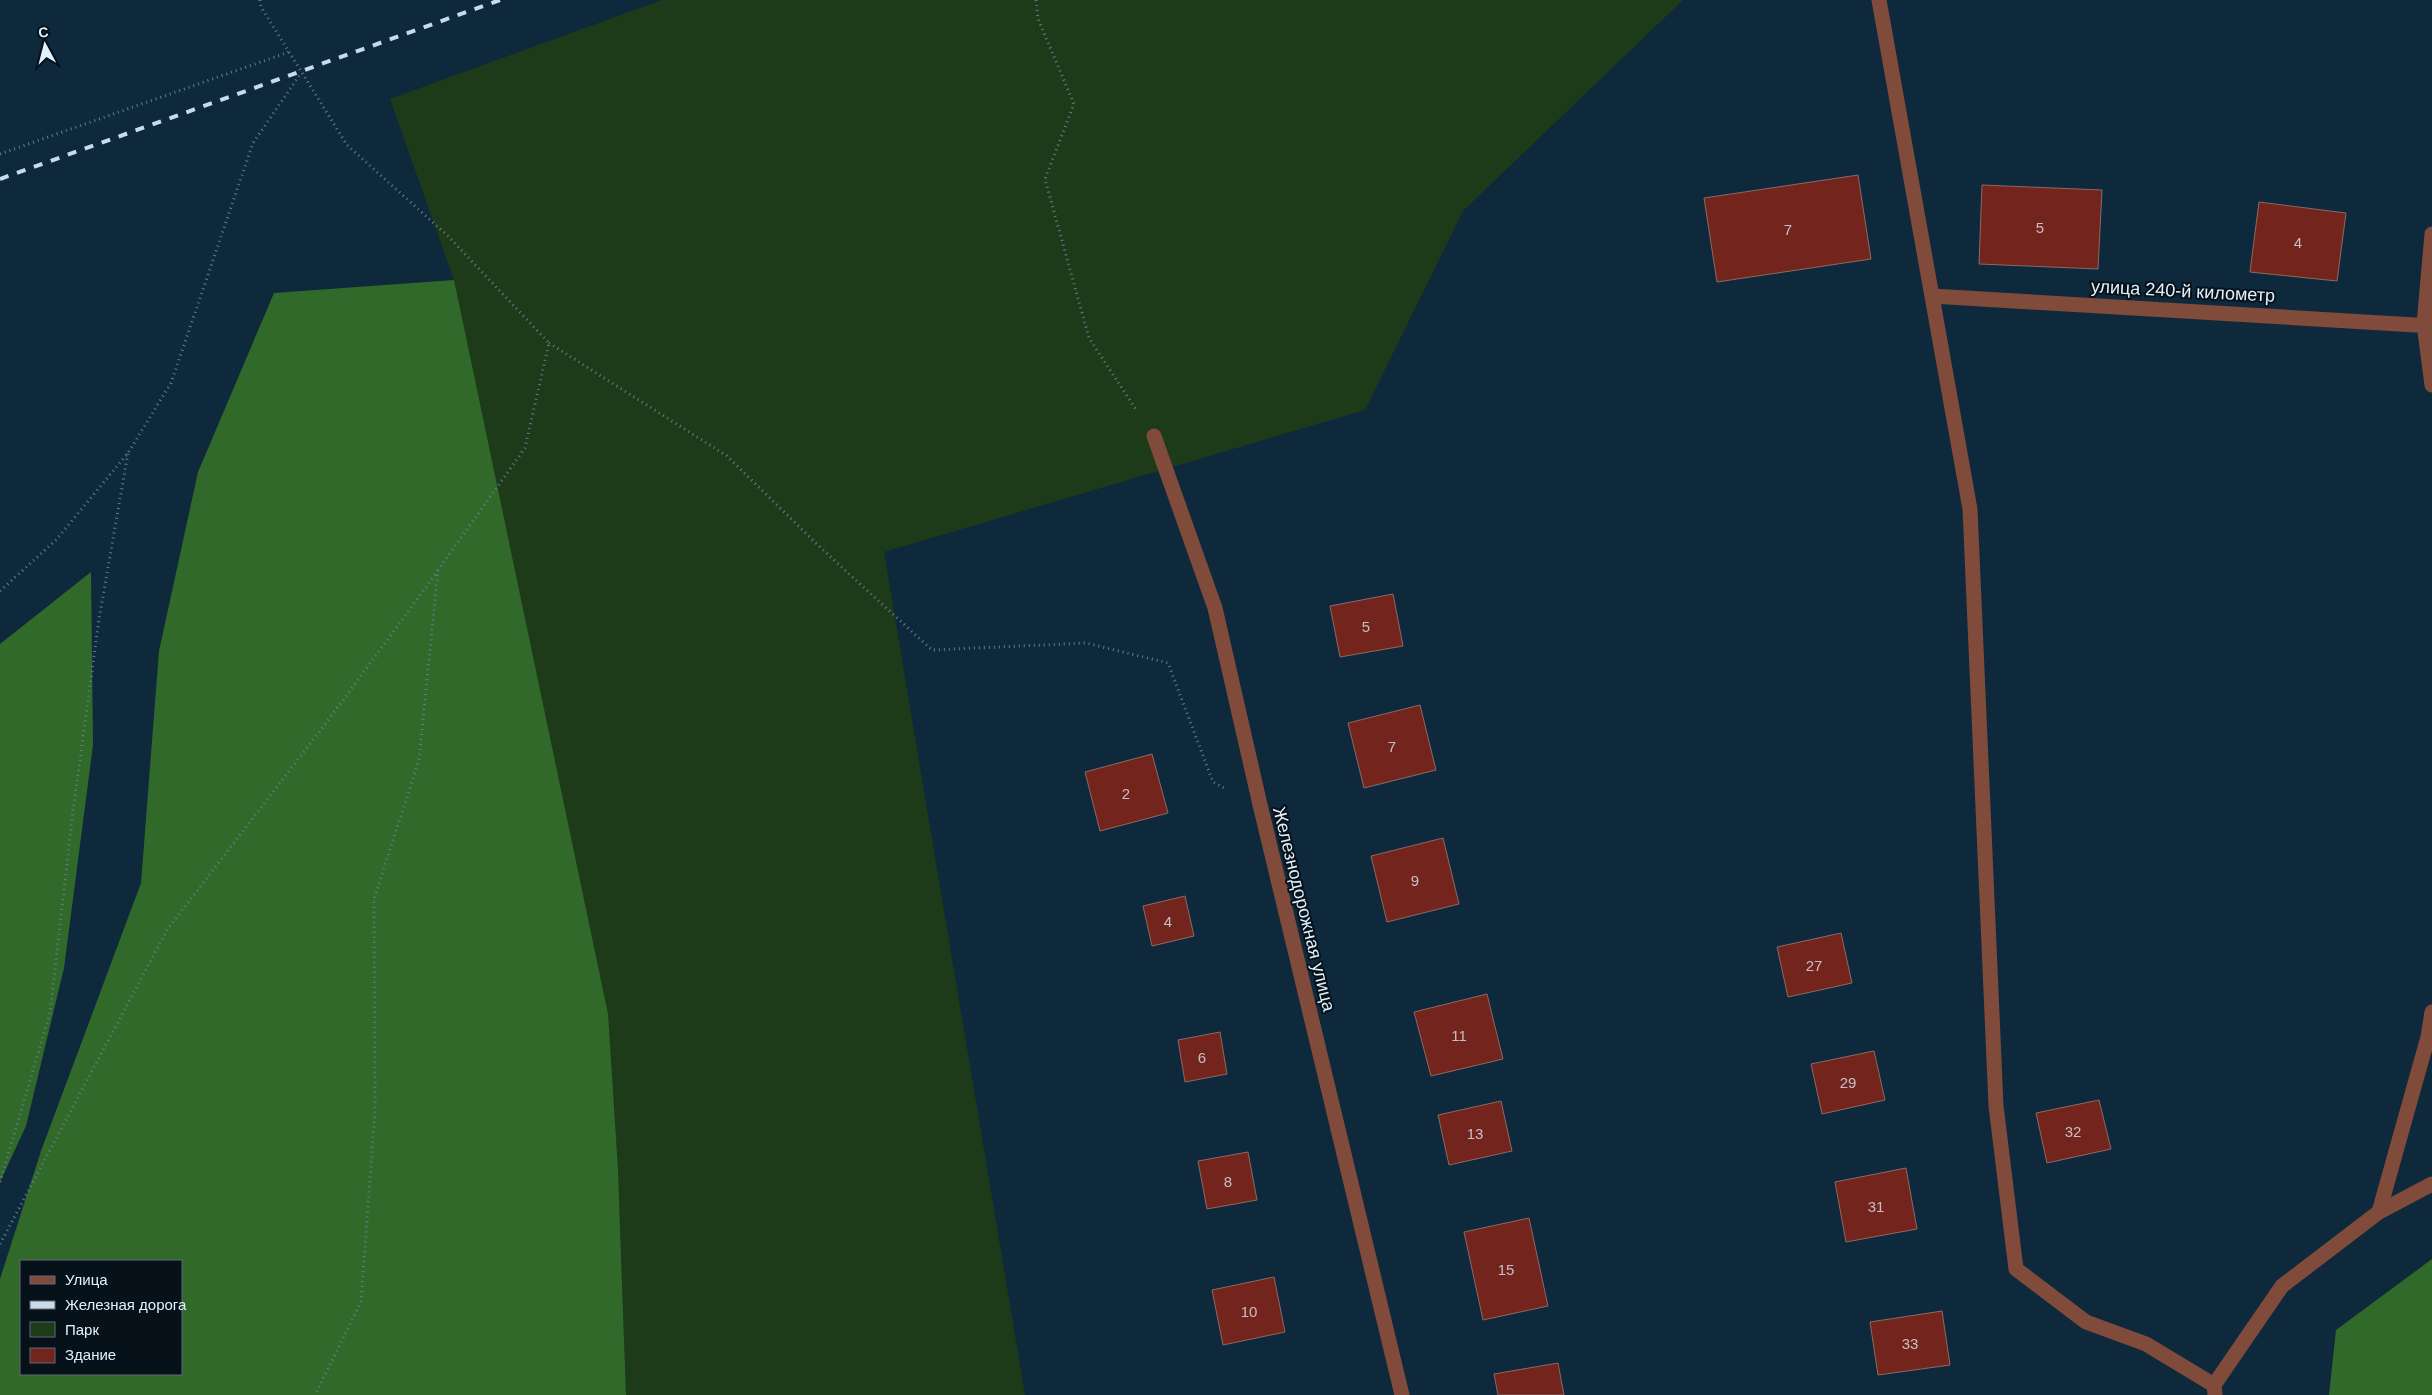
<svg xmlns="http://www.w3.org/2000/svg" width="2432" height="1395" viewBox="0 0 2432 1395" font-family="Arial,sans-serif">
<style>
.green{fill:#1d3b19}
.forest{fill:#31692a;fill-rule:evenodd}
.building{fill:#73251d;stroke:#8d6963}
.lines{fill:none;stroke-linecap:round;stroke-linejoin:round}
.path{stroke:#657c8c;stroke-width:3;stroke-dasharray:1 4;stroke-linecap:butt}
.minor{stroke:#804b3a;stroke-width:15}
.rail{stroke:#cadbe8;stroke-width:4;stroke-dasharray:9 9;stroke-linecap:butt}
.labels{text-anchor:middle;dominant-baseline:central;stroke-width:4;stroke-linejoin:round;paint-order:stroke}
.number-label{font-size:15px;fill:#c6bec5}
.street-label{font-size:18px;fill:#e1f1fd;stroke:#061119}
</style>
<rect width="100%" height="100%" fill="#0e293c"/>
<path class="green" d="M 662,0 L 1683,0 L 1463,211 L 1365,410 L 884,552 L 1025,1395 L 626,1395 L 618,1170 L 454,280 L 390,99 Z"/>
<path class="forest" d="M 454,280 L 608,1014 L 618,1170 L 626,1395 L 0,1395 L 0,1279 L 41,1151 L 141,883 L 159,651 L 198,472 L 274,293 ZM 181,1261 L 181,1374 L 21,1374 L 21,1261 Z
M 91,572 L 93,745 L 64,968 L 26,1126 L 0,1182 L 0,644 Z
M 2432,1259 L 2432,1395 L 2329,1395 L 2336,1330 Z"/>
<path class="building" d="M 1858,175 L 1871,259 L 1717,282 L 1704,198 Z
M 1982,185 L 2102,190 L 2098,269 L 1979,264 Z
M 2259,202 L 2346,213 L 2337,281 L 2250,272 Z
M 1393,594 L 1403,646 L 1340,657 L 1330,606 Z
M 1420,705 L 1436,770 L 1364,788 L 1348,723 Z
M 1152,754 L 1168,813 L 1100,831 L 1085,772 Z
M 1443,838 L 1459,904 L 1387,922 L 1371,856 Z
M 1185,896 L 1194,936 L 1152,946 L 1143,906 Z
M 1841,933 L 1852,983 L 1788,997 L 1777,947 Z
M 1487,994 L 1503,1059 L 1431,1076 L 1414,1012 Z
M 1220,1032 L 1227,1074 L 1185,1082 L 1178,1040 Z
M 1874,1051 L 1885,1100 L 1822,1114 L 1811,1064 Z
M 2099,1100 L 2111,1149 L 2047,1163 L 2036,1113 Z
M 1501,1101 L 1512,1151 L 1449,1165 L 1438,1115 Z
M 1248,1152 L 1257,1200 L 1207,1209 L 1198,1161 Z
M 1906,1168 L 1917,1229 L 1846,1242 L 1835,1182 Z
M 1529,1218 L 1548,1306 L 1483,1320 L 1464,1232 Z
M 1274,1277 L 1285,1332 L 1223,1345 L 1212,1290 Z
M 1942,1311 L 1950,1365 L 1878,1375 L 1870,1322 Z
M 1558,1363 L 1564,1395 L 1498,1395 L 1494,1374 Z"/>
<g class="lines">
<path class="path" d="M 260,0 L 261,7 L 347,145 L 448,236 L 549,343 L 525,448 L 438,570 L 419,760 L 374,899 L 375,1110 L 361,1302 L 315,1395
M 1036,0 L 1038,19 L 1074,104 L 1045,179 L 1089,338 L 1137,411
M 0,154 L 289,52
M 549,343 L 727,456 L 822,549 L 932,650 L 1086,643 L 1168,663 L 1213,782 L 1224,788
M 0,591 L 56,540 L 128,453 L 171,383 L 253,143 L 301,73
M 0,1182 L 50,1013 L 73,811 L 99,619 L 128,453
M 0,1244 L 167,930 L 332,715 L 438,571"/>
<path class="minor" d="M 1879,0 L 1970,509 L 1996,1106 L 2016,1269 L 2086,1322 L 2146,1344 L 2214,1385
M 2432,234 L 2424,324 L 2432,385
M 1932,296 L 2432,326
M 1154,436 L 1215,608 L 1261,809 L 1402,1395
M 2379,1212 L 2428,1037 L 2432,1012
M 2215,1395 L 2214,1385 L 2282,1286 L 2379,1212 L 2432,1184"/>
<path class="rail" d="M 0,179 L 500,0"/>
</g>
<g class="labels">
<g class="number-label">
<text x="2040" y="227">5</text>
<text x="1788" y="229">7</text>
<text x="2298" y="242">4</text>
<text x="1366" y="626">5</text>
<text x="1392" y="746">7</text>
<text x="1126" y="793">2</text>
<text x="1415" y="880">9</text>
<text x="1168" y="921">4</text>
<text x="1814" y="965">27</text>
<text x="1459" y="1035">11</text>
<text x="1202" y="1057">6</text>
<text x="1848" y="1082">29</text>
<text x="2073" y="1131">32</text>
<text x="1475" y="1133">13</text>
<text x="1228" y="1181">8</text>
<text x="1876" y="1206">31</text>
<text x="1506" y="1269">15</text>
<text x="1249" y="1311">10</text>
<text x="1910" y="1343">33</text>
</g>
<g class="street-label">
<text transform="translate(2183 291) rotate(3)">улица 240-й километр</text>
<text transform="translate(1304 909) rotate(76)">Железнодорожная улица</text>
</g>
</g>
<rect x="20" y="1260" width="162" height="115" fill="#061119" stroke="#5e6b74"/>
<rect x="30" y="1276" width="25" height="8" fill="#804b3a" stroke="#5e6b74"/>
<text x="65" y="1285" font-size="15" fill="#e1f1fd">Улица</text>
<rect x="30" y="1301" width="25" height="8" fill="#cadbe8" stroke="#5e6b74"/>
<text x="65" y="1310" font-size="15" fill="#e1f1fd">Железная дорога</text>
<rect x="30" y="1322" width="25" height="15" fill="#1d3b19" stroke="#5e6b74"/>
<text x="65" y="1335" font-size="15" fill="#e1f1fd">Парк</text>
<rect x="30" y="1348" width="25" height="15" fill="#73251d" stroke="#5e6b74"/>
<text x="65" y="1360" font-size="15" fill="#e1f1fd">Здание</text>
<g transform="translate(45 45) rotate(353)" stroke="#061119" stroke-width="4" paint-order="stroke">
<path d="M0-4L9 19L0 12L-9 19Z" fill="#e1f1fd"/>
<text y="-8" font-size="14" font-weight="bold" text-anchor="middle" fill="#e1f1fd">С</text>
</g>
</svg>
